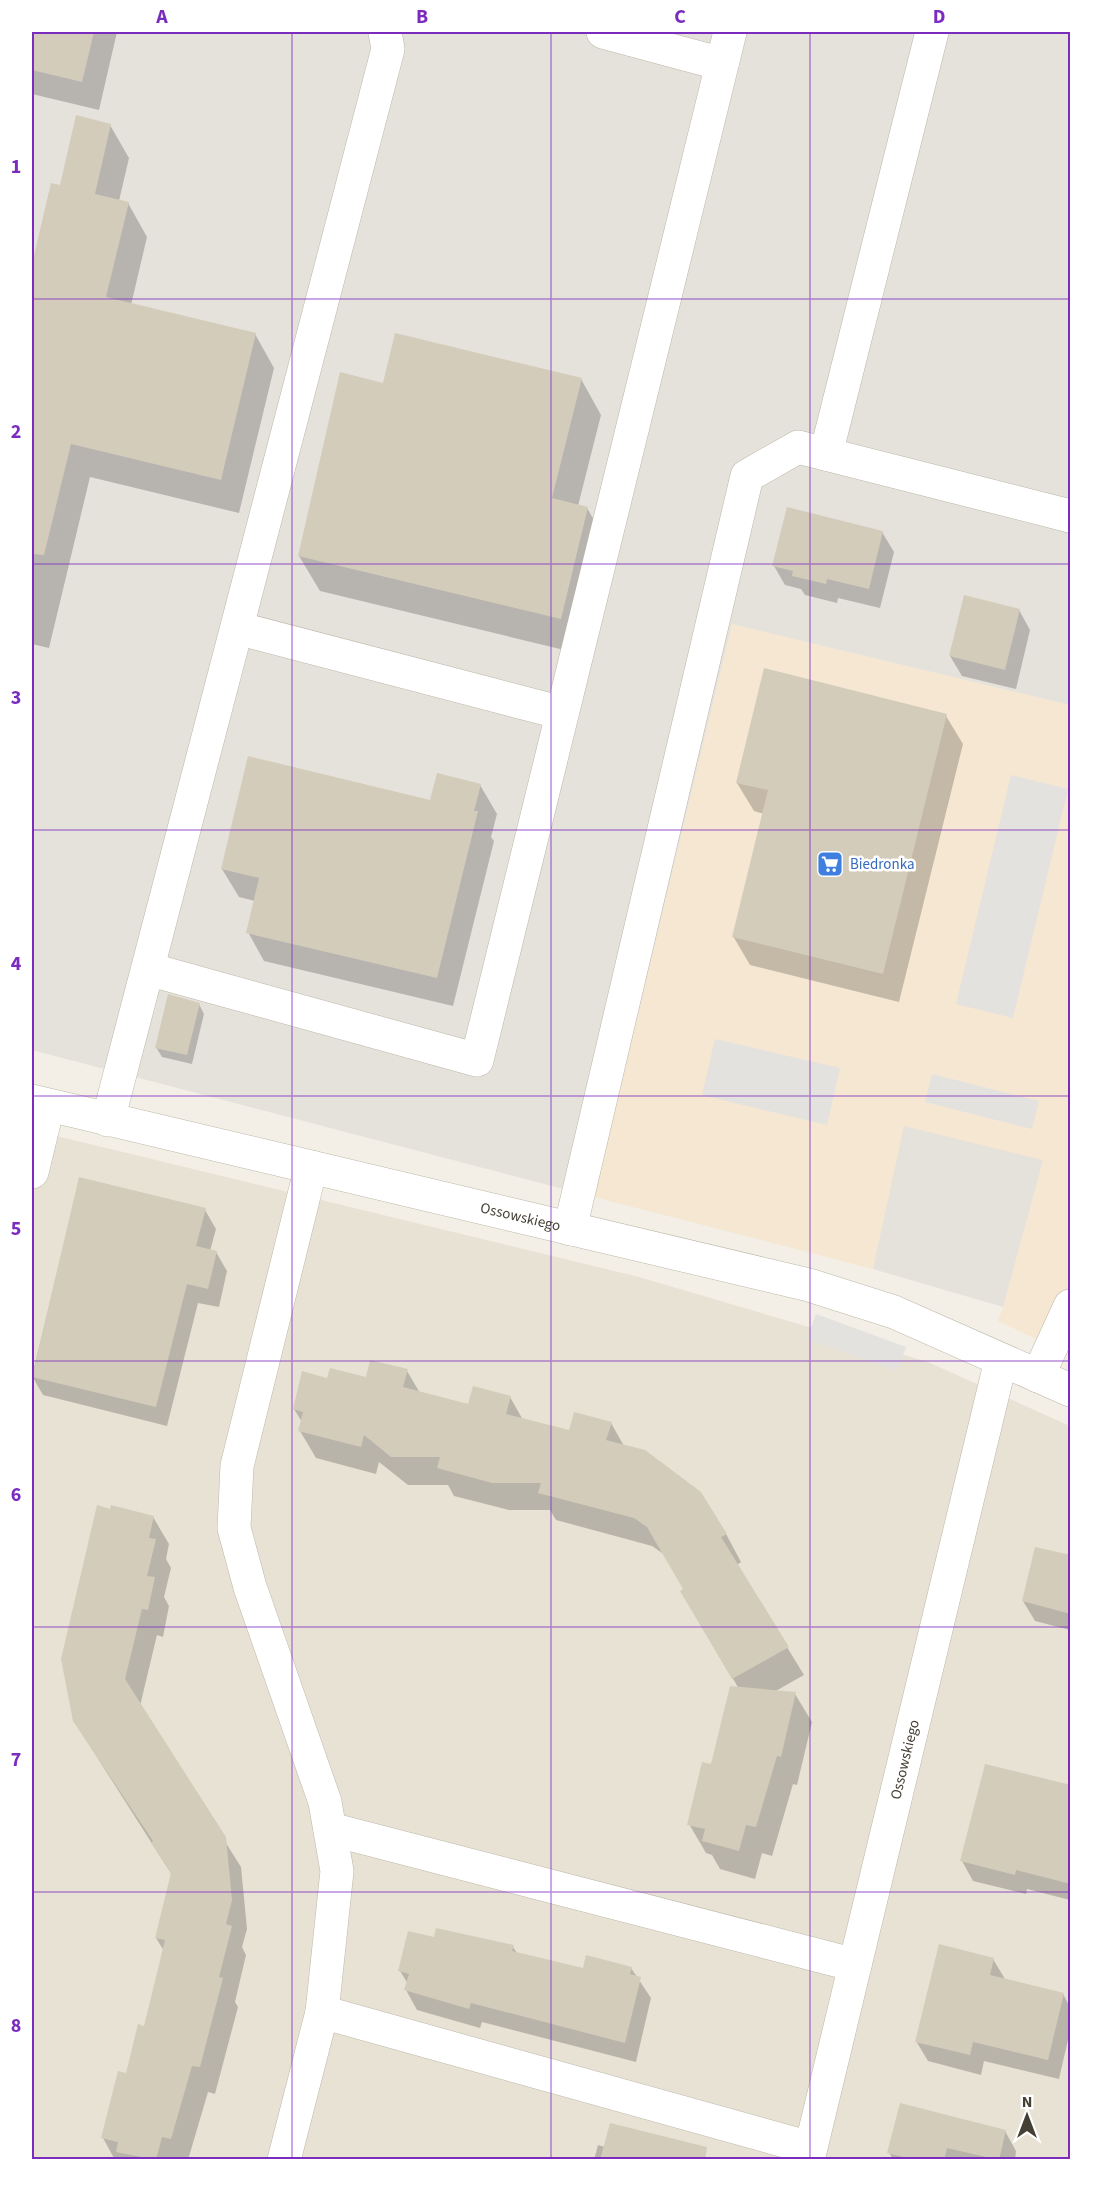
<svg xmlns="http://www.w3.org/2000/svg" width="1102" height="2191" viewBox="0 0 1102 2191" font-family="'Source Sans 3',sans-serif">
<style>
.residential{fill:#e7e2d4}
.commercial{fill:#f5e7d1}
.industrial{fill:#e5e1db}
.parking{fill:#e4e2de}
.shadow{fill:#0003}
.building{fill:#d4ccbb}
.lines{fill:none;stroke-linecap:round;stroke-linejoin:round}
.minor-casing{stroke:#beb8a9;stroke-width:34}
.minor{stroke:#fff;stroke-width:33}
.grid{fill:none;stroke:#7b2cbf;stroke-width:1.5;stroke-opacity:0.55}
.labels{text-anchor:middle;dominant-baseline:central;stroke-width:5;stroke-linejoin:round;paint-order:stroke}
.shop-label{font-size:15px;fill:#366cbe;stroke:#fff;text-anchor:start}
.street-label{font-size:15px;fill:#454035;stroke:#fff}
.neatline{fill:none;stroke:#7b2cbf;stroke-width:2}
.grid-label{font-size:20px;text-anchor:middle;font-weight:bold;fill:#7b2cbf}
</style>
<rect width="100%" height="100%" fill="#f3efe6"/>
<path class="residential" d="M 32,1130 L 639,1277 L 928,1362 L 1070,1426 L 1070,2159 L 32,2160 Z"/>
<path class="commercial" d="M 732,624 L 1070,705 L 1070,1355 L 998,1321 L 1003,1307 L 905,1126 L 873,1269 L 594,1197 Z"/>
<path class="industrial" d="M 32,32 L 1070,32 L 1070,705 L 732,624 L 594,1197 L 32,1050 Z
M 904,1126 L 1043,1160 L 1003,1307 L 873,1269 Z"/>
<path class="parking" d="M 1011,775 L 1068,789 L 1013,1018 L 956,1004 Z
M 715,1039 L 840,1068 L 827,1125 L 702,1095 Z
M 932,1074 L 1039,1101 L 1032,1129 L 925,1102 Z
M 816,1314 L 906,1347 L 897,1371 L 807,1339 Z"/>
<path class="shadow" d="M 32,32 L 117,32 L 99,110 L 32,94 Z
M 110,125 L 129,158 L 119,201 L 128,203 L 147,237 L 131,305 L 255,334 L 274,368 L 239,513 L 90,477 L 49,648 L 32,644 L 32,270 L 52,185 L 61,187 Z
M 581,379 L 601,415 L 578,506 L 587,508 L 608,544 L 581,654 L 320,591 L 299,556 L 384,385 Z
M 882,532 L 894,552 L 880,608 L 838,598 L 837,603 L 805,595 L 801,589 L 785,585 L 774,566 Z
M 1019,610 L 1030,630 L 1016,689 L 962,676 L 950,656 Z
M 946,716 L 963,744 L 899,1002 L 750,965 L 733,936 L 764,814 L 754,811 L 737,783 Z
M 480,785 L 497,814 L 491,837 L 494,841 L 453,1006 L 264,961 L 248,932 L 255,901 L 239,897 L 222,869 Z
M 199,1004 L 204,1014 L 192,1064 L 162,1057 L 156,1047 Z
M 80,1178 L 205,1210 L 216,1229 L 210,1251 L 216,1252 L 227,1271 L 219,1307 L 198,1303 L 167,1426 L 43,1395 L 32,1376 Z
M 407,1371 L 420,1393 L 469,1406 L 510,1397 L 523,1420 L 570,1432 L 611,1423 L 624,1446 L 726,1534 L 741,1562 L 737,1565 L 804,1675 L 774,1692 L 795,1694 L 812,1722 L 797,1785 L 793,1784 L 772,1856 L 762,1853 L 755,1879 L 720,1869 L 712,1855 L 706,1853 L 689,1824 L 739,1689 L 682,1591 L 685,1590 L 665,1555 L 652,1546 L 556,1520 L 550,1510 L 509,1510 L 454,1496 L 448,1485 L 408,1485 L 379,1462 L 376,1474 L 316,1458 L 300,1431 L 302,1422 L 294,1409 L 328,1379 L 367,1379 Z
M 111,1510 L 153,1517 L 169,1544 L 166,1559 L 171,1568 L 164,1597 L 169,1606 L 163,1637 L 157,1635 L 140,1706 L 241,1867 L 247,1929 L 242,1947 L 246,1955 L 235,2002 L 238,2007 L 215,2094 L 208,2092 L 188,2160 L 115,2160 L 103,2138 L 145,2028 L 164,1951 L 156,1938 L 172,1875 L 74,1721 Z
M 1070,1557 L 1070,1630 L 1035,1621 L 1023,1601 Z
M 1070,1813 L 1070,1900 L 1027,1889 L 1026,1894 L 973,1881 L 962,1861 Z
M 435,1939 L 513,1947 L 517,1953 L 584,1970 L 631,1968 L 651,1998 L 636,2062 L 482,2022 L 480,2028 L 417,2010 L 406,1990 L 408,1984 L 400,1971 Z
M 993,1959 L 1005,1979 L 1063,1994 L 1070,2007 L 1070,2031 L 1059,2079 L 984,2061 L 981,2075 L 928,2061 L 916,2041 Z
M 1005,2131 L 1016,2151 L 1015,2160 L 893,2160 L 889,2152 Z
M 598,2145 L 605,2147 L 673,2160 L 594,2160 Z"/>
<path class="building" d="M 32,32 L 94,32 L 82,82 L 32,70 Z
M 76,115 L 111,124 L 95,194 L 129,202 L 106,297 L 256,333 L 221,480 L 71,444 L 44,555 L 32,554 L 32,264 L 51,183 L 60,185 Z
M 395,333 L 582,378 L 552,498 L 588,507 L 561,619 L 298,556 L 340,372 L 383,383 Z
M 787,507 L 883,531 L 869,589 L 827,579 L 826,584 L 792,576 L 793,571 L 772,566 Z
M 964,595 L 1020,609 L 1005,670 L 949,656 Z
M 764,668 L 947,714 L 883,974 L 732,937 L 768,790 L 736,783 Z
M 248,756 L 430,800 L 437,773 L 481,784 L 474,811 L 478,811 L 437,978 L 246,933 L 259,878 L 221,869 Z
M 168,994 L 200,1003 L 187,1055 L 155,1048 Z
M 79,1177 L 206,1208 L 196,1246 L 217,1251 L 208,1289 L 187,1284 L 156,1407 L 32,1377 Z
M 370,1360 L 408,1369 L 403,1387 L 468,1404 L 473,1386 L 511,1396 L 506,1414 L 569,1430 L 574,1412 L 612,1422 L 606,1440 L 645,1450 L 701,1492 L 727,1534 L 721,1537 L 789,1647 L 732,1679 L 680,1591 L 683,1589 L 647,1527 L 634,1518 L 538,1493 L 541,1483 L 492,1483 L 437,1468 L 440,1457 L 391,1457 L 364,1435 L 361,1447 L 298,1431 L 303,1412 L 293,1409 L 302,1371 L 327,1378 L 330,1368 L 366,1377 Z
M 97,1505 L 110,1509 L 111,1505 L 154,1516 L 149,1538 L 156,1539 L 147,1576 L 155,1577 L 148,1610 L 142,1609 L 125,1679 L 226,1837 L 232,1900 L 226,1924 L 232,1926 L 219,1977 L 223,1978 L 200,2067 L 192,2066 L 171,2139 L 162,2137 L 156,2160 L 116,2152 L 118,2142 L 101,2138 L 118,2071 L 126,2073 L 138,2024 L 144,2026 L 165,1940 L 155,1938 L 171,1873 L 151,1843 L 153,1841 L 73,1721 L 61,1659 Z
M 1035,1547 L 1071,1555 L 1071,1614 L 1022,1601 Z
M 730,1686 L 796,1692 L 781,1757 L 777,1756 L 756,1827 L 746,1825 L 739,1851 L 702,1841 L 705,1829 L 687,1825 L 702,1762 L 711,1764 Z
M 985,1764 L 1071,1785 L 1071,1884 L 1016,1870 L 1015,1875 L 960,1861 Z
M 436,1928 L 514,1945 L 512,1951 L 583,1968 L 586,1955 L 632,1967 L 630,1974 L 641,1977 L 625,2043 L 471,2003 L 469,2009 L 404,1990 L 409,1974 L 398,1971 L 408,1931 L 434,1937 Z
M 939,1944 L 994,1958 L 990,1975 L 1064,1993 L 1048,2060 L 973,2042 L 970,2055 L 915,2042 Z
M 900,2103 L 1006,2130 L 999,2160 L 947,2148 L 944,2160 L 915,2160 L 887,2153 Z
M 610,2123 L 707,2147 L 705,2160 L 600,2160 Z"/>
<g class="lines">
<defs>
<g id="minor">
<path d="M 603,32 L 722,64"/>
<path d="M 826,454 L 932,32"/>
<path d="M 237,628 L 562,713"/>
<path d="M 148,969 L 477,1060 L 730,32"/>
<path id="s1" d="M 32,1101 L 809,1285 L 894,1312 L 1070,1390"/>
<path d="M 108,1120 L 388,49 L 385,32"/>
<path d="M 32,1172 L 48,1106"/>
<path d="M 570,1229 L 747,476 L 798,447 L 1070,516"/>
<path d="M 1038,1376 L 1070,1306"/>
<path d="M 330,1829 L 855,1965"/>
<path d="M 322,2012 L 810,2148"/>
<path d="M 284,2160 L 322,2012 L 337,1871 L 325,1802 L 250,1587 L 234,1528 L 237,1466 L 311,1167"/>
<path id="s2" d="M 808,2160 L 1001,1360"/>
</g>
</defs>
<use href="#minor" class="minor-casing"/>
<use href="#minor" class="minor"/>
</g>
<path class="grid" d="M 292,32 L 292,2160M 551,32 L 551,2160M 810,32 L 810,2160M 32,299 L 1070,299M 32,564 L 1070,564M 32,830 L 1070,830M 32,1096 L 1070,1096M 32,1361 L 1070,1361M 32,1627 L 1070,1627M 32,1892 L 1070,1892"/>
<defs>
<symbol id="supermarket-square" viewBox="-11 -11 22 22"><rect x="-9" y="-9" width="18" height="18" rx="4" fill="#3f7fe0" stroke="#fff"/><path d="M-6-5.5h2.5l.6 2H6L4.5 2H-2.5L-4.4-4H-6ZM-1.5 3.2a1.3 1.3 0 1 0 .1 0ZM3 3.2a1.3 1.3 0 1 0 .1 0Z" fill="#fff"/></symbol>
</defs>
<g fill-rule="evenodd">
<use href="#supermarket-square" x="815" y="849" width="30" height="30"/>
</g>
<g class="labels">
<g class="shop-label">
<text x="850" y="864">Biedronka</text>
</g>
<g class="street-label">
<text stroke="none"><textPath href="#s1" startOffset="502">Ossowskiego</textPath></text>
<text stroke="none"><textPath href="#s2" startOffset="412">Ossowskiego</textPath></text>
</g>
</g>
<rect width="1102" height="2191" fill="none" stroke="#ffffff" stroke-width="66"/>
<g transform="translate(1027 2116)" stroke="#ffffff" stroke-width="4.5" paint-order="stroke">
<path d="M0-4.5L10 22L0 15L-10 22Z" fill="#454035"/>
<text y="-9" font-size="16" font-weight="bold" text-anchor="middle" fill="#454035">N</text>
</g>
<rect x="33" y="33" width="1036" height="2125" class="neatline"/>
<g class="grid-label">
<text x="162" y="23">A</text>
<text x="422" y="23">B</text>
<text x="680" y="23">C</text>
<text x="939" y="23">D</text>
<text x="16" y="173">1</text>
<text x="16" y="438">2</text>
<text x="16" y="704">3</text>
<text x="16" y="970">4</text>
<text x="16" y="1235">5</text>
<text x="16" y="1501">6</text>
<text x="16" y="1766">7</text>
<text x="16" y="2032">8</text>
</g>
</svg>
